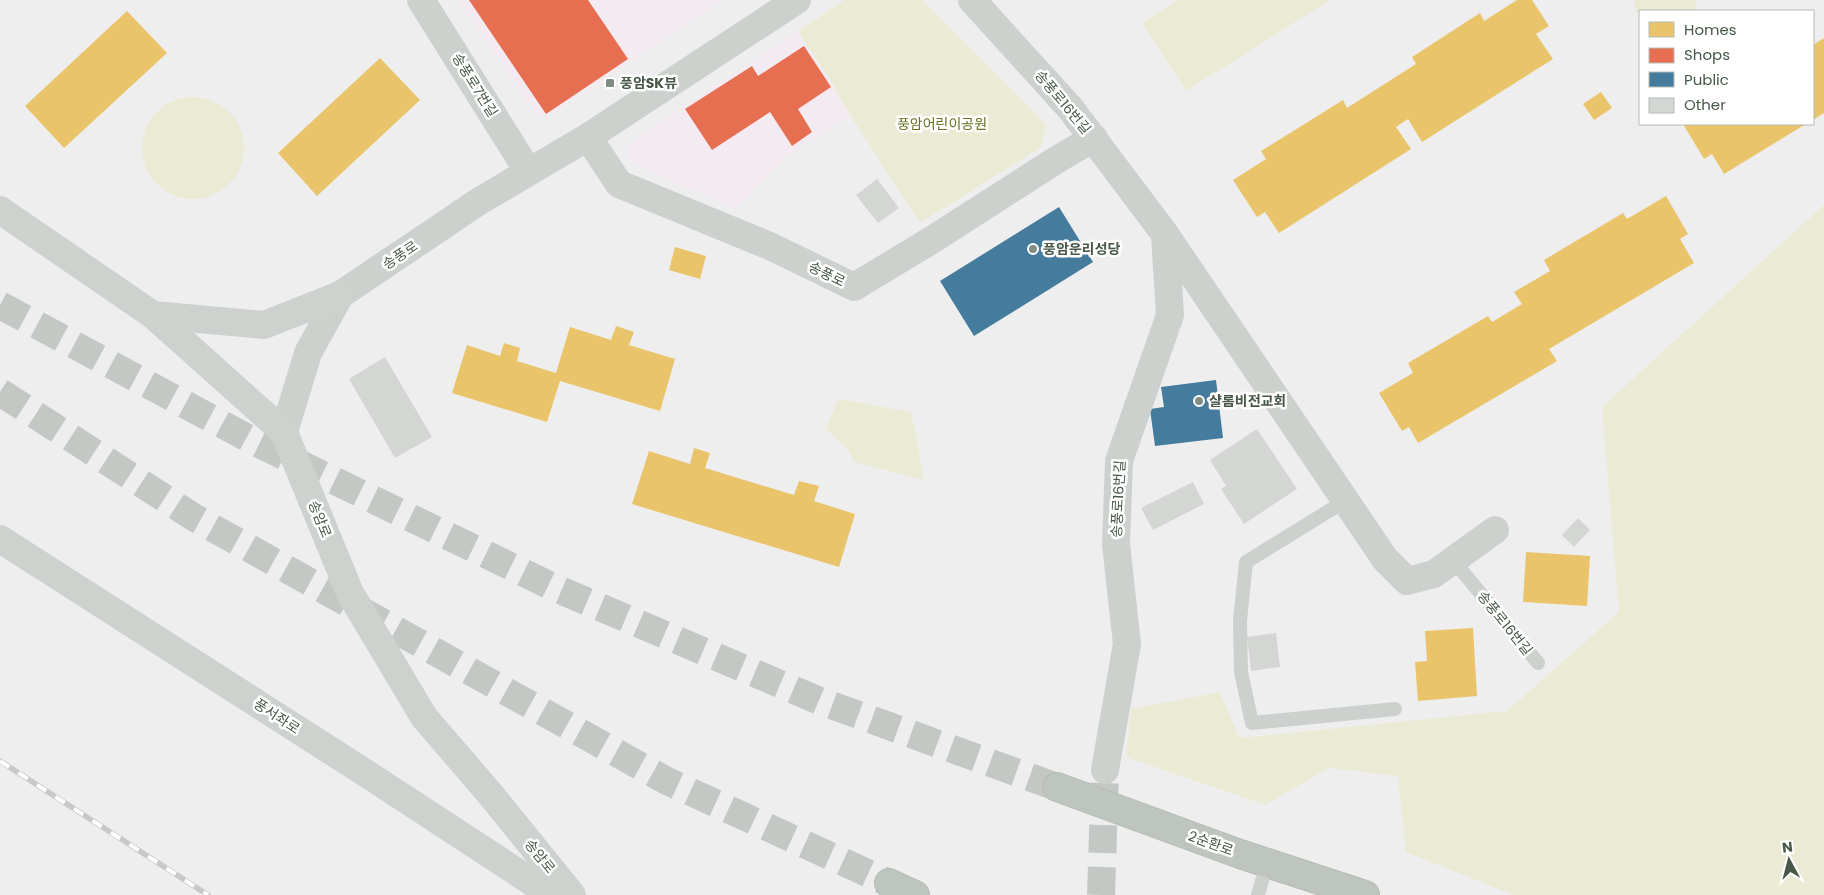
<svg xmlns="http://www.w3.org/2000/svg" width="1824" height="895" viewBox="0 0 1824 895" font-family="Poppins,'Noto Sans KR',sans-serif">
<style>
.commercial{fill:#f4eaf1}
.green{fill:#ebebd5}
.homes{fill:#e9c46a}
.shops{fill:#e76f51}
.public{fill:#457b9d}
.building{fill:#d4d6d4}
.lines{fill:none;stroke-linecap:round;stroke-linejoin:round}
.street-tunnel{stroke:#c4c8c4;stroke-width:28;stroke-dasharray:28 14;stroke-linecap:butt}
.highway-tunnel{stroke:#c4c8c4;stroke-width:28;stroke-dasharray:28 14;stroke-linecap:butt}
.highway-casing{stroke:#b4bcb4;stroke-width:30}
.lane{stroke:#cdd1cd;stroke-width:14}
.street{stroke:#cdd1cd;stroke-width:28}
.secondary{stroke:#cdd2ce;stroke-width:28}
.highway{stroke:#bec5be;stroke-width:28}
.rail-casing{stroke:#c6c9c6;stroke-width:5.5}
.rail{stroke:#fff;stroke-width:4;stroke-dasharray:11;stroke-linecap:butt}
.poi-dot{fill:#818c82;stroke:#fff;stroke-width:2}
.labels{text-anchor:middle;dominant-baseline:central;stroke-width:5;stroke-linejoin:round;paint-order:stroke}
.poi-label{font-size:14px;font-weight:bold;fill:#475848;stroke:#fff;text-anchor:start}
.street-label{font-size:14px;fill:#475848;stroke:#fff}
.park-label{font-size:14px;fill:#697121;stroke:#fff}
</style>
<rect width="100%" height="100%" fill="#eee"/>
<path class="commercial" d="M 458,0 L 724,0 L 547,117 L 537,117 Z
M 798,31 L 851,116 L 787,156 L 735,209 L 631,163 L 625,150 L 645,132 Z"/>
<path class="green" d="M 844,0 L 922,0 L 1045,124 L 1041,147 L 920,223 L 845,107 L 832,83 L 798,31 Z
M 1177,0 L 1330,0 L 1186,91 L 1142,23 Z
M 1633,0 L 1697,0 L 1694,11 L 1640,11 L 1640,17 L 1636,11 Z
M142 148a51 51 0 1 1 102 0a51 51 0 1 1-102 0Z
M 1824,205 L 1824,895 L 1514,895 L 1406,852 L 1398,776 L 1329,768 L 1265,805 L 1126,757 L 1131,709 L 1220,692 L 1239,738 L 1507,711 L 1619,612 L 1602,407 Z
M 838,399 L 911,412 L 924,480 L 854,462 L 848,449 L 826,429 Z"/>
<path class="homes" d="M 1517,0 L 1532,0 L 1549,26 L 1536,34 L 1553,59 L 1422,142 L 1408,119 L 1396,127 L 1411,149 L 1279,233 L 1265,212 L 1257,217 L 1233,180 L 1266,159 L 1261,151 L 1343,100 L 1347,108 L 1416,64 L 1412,57 L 1480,13 L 1484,21 Z
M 127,11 L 167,53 L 64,148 L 25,106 Z
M 1824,38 L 1824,113 L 1813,120 L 1813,45 Z
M 380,58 L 420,100 L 317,196 L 278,153 Z
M 1601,92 L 1612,108 L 1594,120 L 1583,104 Z
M 1683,124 L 1806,124 L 1724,174 L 1712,154 L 1704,159 Z
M 1666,196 L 1688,234 L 1680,239 L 1694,263 L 1549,349 L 1557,361 L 1418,443 L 1409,427 L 1402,431 L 1379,393 L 1413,373 L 1408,363 L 1488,316 L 1492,322 L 1522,304 L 1514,292 L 1550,271 L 1544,260 L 1623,213 L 1627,219 Z
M 675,247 L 706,256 L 700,279 L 669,270 Z
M 616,326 L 634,332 L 629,345 L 675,359 L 660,411 L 560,381 L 547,422 L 452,393 L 467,345 L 500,356 L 504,343 L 520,348 L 517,361 L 556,373 L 570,327 L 611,340 Z
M 694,448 L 710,453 L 705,468 L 794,495 L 799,481 L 819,486 L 814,501 L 855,514 L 839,567 L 632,504 L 649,451 L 690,464 Z
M 1526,552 L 1590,556 L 1587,606 L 1523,602 Z
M 1473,628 L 1477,696 L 1418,701 L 1415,662 L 1427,661 L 1425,631 Z"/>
<path class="shops" d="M 469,0 L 588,0 L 628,59 L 546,114 Z
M 804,46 L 831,87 L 798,109 L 812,132 L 792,146 L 770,112 L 712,150 L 685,109 L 752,66 L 758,76 Z"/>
<path class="public" d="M 1059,207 L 1093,262 L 974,336 L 940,281 Z
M 1216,380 L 1223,438 L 1155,446 L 1150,409 L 1164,407 L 1161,387 Z"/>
<path class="building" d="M 877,179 L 899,208 L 878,223 L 856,195 Z
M 385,357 L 432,437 L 395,458 L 349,379 Z
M 1257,429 L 1297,489 L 1244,524 L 1221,489 L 1226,486 L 1210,460 Z
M 1193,482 L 1204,504 L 1153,530 L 1141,508 Z
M 1578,518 L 1590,530 L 1574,547 L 1562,535 Z
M 1276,633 L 1280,667 L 1251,671 L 1247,637 Z"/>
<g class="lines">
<path class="street-tunnel" d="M 1101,895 L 1105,770"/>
<path class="highway-tunnel" d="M 0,305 L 257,443 L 555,588 L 820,701 L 1057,787
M 0,392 L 195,518 L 667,781 L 889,883"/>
<defs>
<path id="highway" d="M 1057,787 L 1240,854 L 1365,895
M 889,883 L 915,895"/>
</defs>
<use href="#highway" class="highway-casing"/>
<path class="lane" d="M 1345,501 L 1246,562 L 1240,621 L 1241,672 L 1252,723 L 1395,709
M 1453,560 L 1538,663
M 1258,895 L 1267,863"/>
<path class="street" d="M 421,0 L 528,171
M 972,0 L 1070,108 L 1165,234 L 1385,559 L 1407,581 L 1434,574 L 1495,530
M 588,137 L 619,184 L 772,247 L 854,287 L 935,238 L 1058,159 L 1094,138
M 284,432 L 308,353 L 340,295 L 478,202 L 588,137 L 797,0
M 1105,770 L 1127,644 L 1116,544 L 1119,461 L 1170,315 L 1165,235"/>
<path class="secondary" d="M 0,210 L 153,315 L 284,432 L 350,593 L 424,717 L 491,795 L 572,895
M 153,315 L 264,325 L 340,295
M 0,539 L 364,772 L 552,895"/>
<use href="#highway" class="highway"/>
<defs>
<path id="rail" d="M 0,761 L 208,895"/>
</defs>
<use href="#rail" class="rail-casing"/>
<use href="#rail" class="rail"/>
</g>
<g class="poi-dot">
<rect x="605" y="78" width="10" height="10" rx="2.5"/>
<circle cx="1033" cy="249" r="5"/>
<circle cx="1199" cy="401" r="5"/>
</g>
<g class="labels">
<g class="poi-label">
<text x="620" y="83">풍암SK뷰</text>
<text x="1043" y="249">풍암운리성당</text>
<text x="1209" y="401">샬롬비전교회</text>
</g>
<g class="street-label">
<text transform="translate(475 85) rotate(58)">송풍로7번길</text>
<text transform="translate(1063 102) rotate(50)">송풍로16번길</text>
<text transform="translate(400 255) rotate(-34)">송풍로</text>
<text transform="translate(827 274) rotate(26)">송풍로</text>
<text transform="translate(1118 499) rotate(-87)">송풍로16번길</text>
<text transform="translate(320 519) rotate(68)">송암로</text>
<text transform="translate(1505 623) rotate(51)">송풍로16번길</text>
<text transform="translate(277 716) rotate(33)">풍서좌로</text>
<text transform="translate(1211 843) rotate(20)">2순환로</text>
<text transform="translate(540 856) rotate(51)">송암로</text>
</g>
<g class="park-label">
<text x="942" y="124">풍암어린이공원</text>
</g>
</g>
<rect x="1639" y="10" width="175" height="115" fill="#ffffff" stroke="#b5bcb6"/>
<rect x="1649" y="22" width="25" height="15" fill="#e9c46a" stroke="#b5bcb6"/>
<text x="1684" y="35" font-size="15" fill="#475848">Homes</text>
<rect x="1649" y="48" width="25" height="15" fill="#e76f51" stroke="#b5bcb6"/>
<text x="1684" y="60" font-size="15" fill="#475848">Shops</text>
<rect x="1649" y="72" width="25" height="15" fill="#457b9d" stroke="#b5bcb6"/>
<text x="1684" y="85" font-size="15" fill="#475848">Public</text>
<rect x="1649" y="98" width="25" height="15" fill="#d4d6d4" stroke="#b5bcb6"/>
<text x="1684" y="110" font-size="15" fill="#475848">Other</text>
<g transform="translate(1789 860) rotate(353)" stroke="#ffffff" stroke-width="4" paint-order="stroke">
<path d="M0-4L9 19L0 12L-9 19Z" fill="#475848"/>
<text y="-8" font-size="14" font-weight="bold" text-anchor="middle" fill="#475848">N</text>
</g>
</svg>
